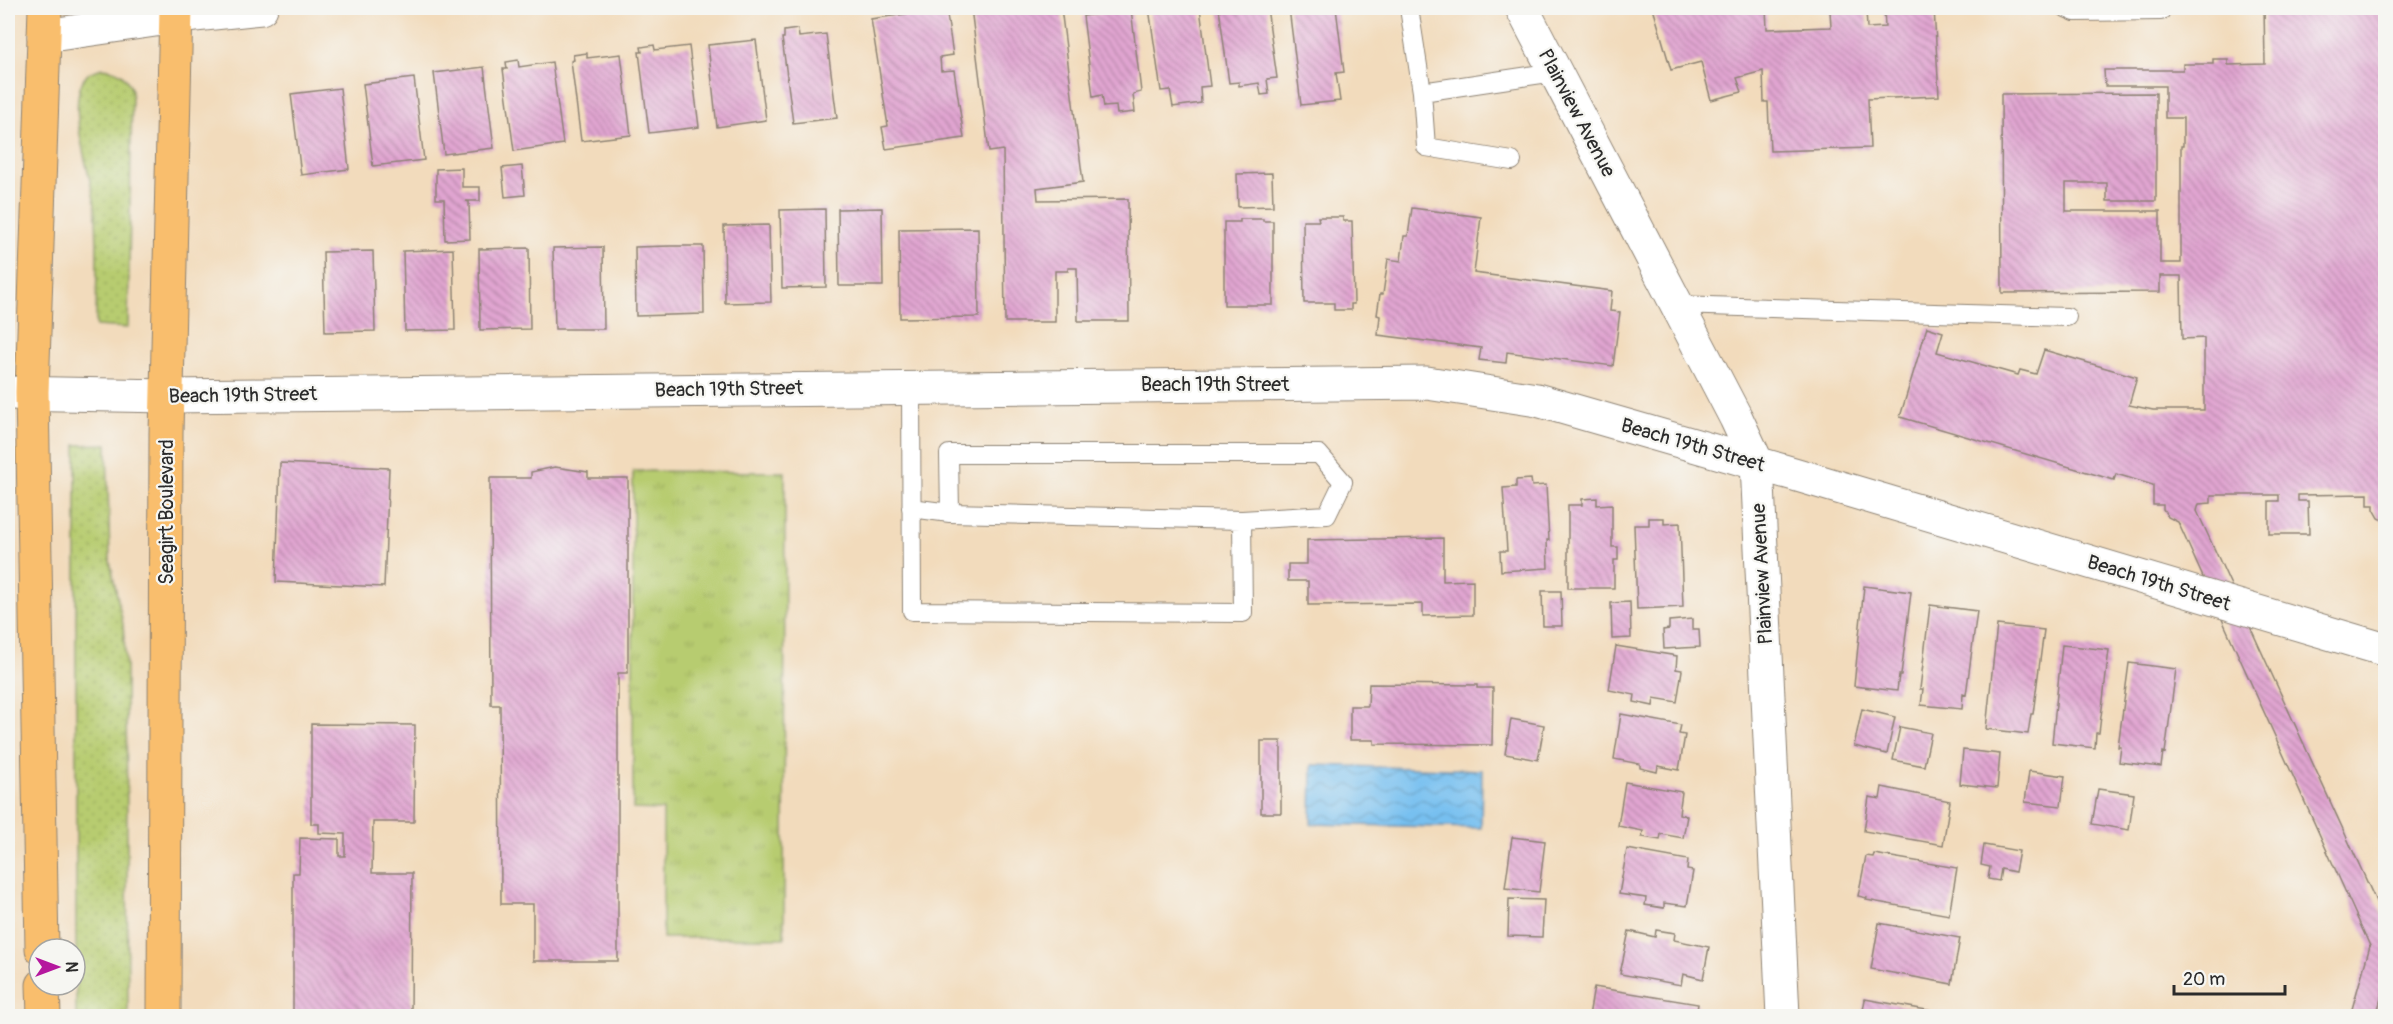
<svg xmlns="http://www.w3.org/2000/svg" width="2393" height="1024" viewBox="0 0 2393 1024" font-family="Pangolin,sans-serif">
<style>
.grass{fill:url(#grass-dots);stroke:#717c4e;stroke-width:1.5}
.park{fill:url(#park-tufts);stroke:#717c4e;stroke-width:1.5}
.water{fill:url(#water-waves);stroke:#51768e;stroke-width:1.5}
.building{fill:url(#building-back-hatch)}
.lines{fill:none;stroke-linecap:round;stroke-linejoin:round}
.service-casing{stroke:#8e8374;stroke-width:20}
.minor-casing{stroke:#8e8374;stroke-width:35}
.primary-casing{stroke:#8e8374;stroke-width:35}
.service{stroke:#fff;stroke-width:18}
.minor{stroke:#fff;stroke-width:33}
.primary{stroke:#f9be6d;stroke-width:33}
.labels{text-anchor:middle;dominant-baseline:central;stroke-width:4.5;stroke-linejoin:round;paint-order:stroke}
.street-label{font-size:20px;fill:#2b2b2b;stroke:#f6f6f2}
</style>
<defs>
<pattern id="grass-dots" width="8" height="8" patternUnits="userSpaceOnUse" patternTransform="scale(1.5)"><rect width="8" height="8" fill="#b7cc70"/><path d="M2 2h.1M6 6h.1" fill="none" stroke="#9eaf61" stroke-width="1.8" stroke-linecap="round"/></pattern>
<pattern id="park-tufts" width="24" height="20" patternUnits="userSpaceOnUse" patternTransform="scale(1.5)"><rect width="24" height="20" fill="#b7cc70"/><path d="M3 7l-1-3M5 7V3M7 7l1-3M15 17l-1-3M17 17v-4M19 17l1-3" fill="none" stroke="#9eaf61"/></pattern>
<pattern id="water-waves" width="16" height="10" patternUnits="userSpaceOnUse" patternTransform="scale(1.5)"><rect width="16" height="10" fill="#77c0f0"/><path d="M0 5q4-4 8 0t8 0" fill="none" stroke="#629cc3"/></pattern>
<pattern id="building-back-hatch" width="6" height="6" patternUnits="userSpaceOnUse" patternTransform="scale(1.5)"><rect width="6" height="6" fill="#e1a5d1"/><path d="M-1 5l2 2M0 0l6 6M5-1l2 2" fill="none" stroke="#b787aa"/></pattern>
</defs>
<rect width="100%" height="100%" fill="#f6f6f2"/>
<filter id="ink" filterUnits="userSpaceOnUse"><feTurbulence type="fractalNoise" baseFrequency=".0167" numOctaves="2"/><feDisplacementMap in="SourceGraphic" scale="12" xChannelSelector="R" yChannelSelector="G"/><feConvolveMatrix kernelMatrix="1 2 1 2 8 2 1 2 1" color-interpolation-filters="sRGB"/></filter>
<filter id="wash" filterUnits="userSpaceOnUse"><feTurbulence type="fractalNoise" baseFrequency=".008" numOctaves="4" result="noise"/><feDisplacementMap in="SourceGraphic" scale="24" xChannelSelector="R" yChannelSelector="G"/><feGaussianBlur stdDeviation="1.35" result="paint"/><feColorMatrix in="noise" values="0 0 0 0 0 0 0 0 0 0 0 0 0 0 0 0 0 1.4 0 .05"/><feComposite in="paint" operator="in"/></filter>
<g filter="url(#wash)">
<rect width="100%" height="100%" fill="#f2dbbc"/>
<path class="grass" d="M 102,68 C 119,69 126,75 132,91 L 128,328 L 96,326 C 96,287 99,245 95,206 C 92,176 61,97 89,73 C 92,71 98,70 102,68 Z
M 107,444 L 110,561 L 123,624 L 126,666 L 128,1016 L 76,1016 L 76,445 Z"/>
<path class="park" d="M 633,471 L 785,472 L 784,938 L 663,938 L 663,810 L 633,809 Z"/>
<path class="water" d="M 1312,765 L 1482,770 L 1481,828 L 1311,824 Z"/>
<g id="blocks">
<path class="building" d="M 946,8 L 953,55 L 940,57 L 941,71 L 954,70 L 964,138 L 886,149 L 882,127 L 888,126 L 871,19 Z
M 971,8 L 1061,8 L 1083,182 L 1037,188 L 1038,200 L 1128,199 L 1129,321 L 1078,321 L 1077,268 L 1068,268 L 1068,271 L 1055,271 L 1055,322 L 1005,322 L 1003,150 L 989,152 Z
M 1149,8 L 1200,8 L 1210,86 L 1200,87 L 1201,103 L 1173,107 L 1170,90 L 1161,91 Z
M 1219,8 L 1267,8 L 1277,78 L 1267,79 L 1269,94 L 1261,95 L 1259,83 L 1239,86 L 1239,82 L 1229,83 Z
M 1289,8 L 1336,8 L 1344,72 L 1336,73 L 1340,101 L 1301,105 Z
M 1653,8 L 1766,8 L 1767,29 L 1831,27 L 1830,11 L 1866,10 L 1867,28 L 1885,27 L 1884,9 L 1934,8 L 1939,96 L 1868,99 L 1870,148 L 1770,151 L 1768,102 L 1764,102 L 1763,71 L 1737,78 L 1742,92 L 1711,100 L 1701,62 L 1671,70 Z
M 2264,8 L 2385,8 L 2385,521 L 2379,518 L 2374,509 L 2374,505 L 2368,505 L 2368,494 L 2298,495 L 2298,501 L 2308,501 L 2309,534 L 2269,534 L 2269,501 L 2279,501 L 2279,495 L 2211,495 L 2211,503 L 2199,504 L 2197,511 L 2385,921 L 2385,985 L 2376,1016 L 2350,1016 L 2370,946 L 2178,522 L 2168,517 L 2163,509 L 2163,505 L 2153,505 L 2153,485 L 2116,474 L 2114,480 L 1900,417 L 1927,327 L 1943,332 L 1937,352 L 2018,375 L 2020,370 L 2036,374 L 2044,350 L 2137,377 L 2129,405 L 2153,410 L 2204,410 L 2204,338 L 2182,339 L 2181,276 L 2160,276 L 2160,292 L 2002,293 L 2001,94 L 2156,93 L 2156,201 L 2107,201 L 2107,183 L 2066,183 L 2066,211 L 2160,211 L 2160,263 L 2181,263 L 2181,146 L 2183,146 L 2183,118 L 2165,118 L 2165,86 L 2105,86 L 2104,70 L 2183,70 L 2183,64 L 2213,64 L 2213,59 L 2228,59 L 2228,65 L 2265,64 Z
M 1131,9 L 1141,92 L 1133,94 L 1135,112 L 1117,114 L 1116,106 L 1104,107 L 1102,95 L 1093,97 L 1083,16 Z
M 798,29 L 799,37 L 826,34 L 837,118 L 793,123 L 782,38 L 784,38 L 784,31 Z
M 756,40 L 766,120 L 717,127 L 708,45 Z
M 654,45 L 655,50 L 689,46 L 699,127 L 649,133 L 639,52 L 642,52 L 641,47 Z
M 587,53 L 587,58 L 621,54 L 631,135 L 581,141 L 571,61 L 574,60 L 573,55 Z
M 518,60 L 519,67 L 552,62 L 563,144 L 514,151 L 503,69 L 507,69 L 506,62 Z
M 484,67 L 494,148 L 444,154 L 434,73 Z
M 414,78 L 424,160 L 373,166 L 363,84 Z
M 340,88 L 349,169 L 301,175 L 291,94 Z
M 522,166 L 525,195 L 505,197 L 502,168 Z
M 462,168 L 462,187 L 480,187 L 480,201 L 466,201 L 469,202 L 470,239 L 445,240 L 444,199 L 436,199 L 436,169 Z
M 1272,173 L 1273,206 L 1238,207 L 1237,174 Z
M 882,208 L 883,286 L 839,286 L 838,209 Z
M 1412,208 L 1481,217 L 1474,273 L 1612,291 L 1610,311 L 1620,312 L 1613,366 L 1507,352 L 1506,363 L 1479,360 L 1481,348 L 1378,335 L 1380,316 L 1377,315 L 1380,294 L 1383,294 L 1388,259 L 1401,261 L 1404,236 L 1408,236 Z
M 825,209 L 826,287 L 782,288 L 780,210 Z
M 1318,217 L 1343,217 L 1343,221 L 1352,221 L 1354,304 L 1351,304 L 1351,310 L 1334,310 L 1334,303 L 1304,303 L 1303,221 L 1319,221 Z
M 1240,219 L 1263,219 L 1263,221 L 1273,221 L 1273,305 L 1224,305 L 1224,222 L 1240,222 Z
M 769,225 L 771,302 L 725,303 L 724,226 Z
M 978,228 L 979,317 L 900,318 L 899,229 Z
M 670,246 L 703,246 L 704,314 L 636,316 L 635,247 Z
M 603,247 L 604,329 L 555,329 L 553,248 Z
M 529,248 L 530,329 L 480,330 L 479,249 Z
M 453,249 L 455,330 L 405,331 L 403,251 Z
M 373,251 L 375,331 L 325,332 L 323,252 Z
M 280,463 L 389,468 L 384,587 L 276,582 Z
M 555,467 L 588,472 L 588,478 L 628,478 L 628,673 L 618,673 L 618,961 L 533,961 L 533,904 L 501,904 L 500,705 L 491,705 L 490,478 L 531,478 L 531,472 Z
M 1531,479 L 1532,486 L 1546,485 L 1549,540 L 1547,540 L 1548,568 L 1501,571 L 1500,551 L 1507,551 L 1503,488 L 1516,487 L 1516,480 Z
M 1597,498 L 1597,505 L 1612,504 L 1612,547 L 1618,547 L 1618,560 L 1614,560 L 1614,588 L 1568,588 L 1568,505 L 1582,505 L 1582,499 Z
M 1649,518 L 1664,518 L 1664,524 L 1680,523 L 1683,607 L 1637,609 L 1634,525 L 1649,525 Z
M 1443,538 L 1443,581 L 1473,580 L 1473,615 L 1423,616 L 1423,604 L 1308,605 L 1308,581 L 1288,581 L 1288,564 L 1307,564 L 1307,540 Z
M 1864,586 L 1911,592 L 1901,675 L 1899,675 L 1897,691 L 1854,686 Z
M 1542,591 L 1561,591 L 1562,626 L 1543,626 Z
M 1630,602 L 1631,638 L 1612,639 L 1611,603 Z
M 1930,605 L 1977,611 L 1966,695 L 1963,694 L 1962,709 L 1921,705 L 1923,689 L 1920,689 Z
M 1692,619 L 1692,629 L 1699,629 L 1700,647 L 1664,649 L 1663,630 L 1669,629 L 1669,621 Z
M 1997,625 L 2044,630 L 2033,714 L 2031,714 L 2028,734 L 1986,729 Z
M 2062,645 L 2109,650 L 2099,733 L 2096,733 L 2095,748 L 2052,743 Z
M 1616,646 L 1677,656 L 1676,669 L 1682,670 L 1677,702 L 1654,698 L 1653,706 L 1634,702 L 1635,695 L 1609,690 Z
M 2129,663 L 2176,669 L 2165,753 L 2163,752 L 2161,767 L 2119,762 L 2121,747 L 2118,747 Z
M 1369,684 L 1477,685 L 1477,688 L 1493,688 L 1492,745 L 1374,744 L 1374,740 L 1350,740 L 1350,706 L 1368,706 Z
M 1862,709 L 1895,717 L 1887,754 L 1854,746 Z
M 1621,714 L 1681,725 L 1679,734 L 1685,735 L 1679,770 L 1658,766 L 1657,772 L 1640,768 L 1640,764 L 1614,759 Z
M 1511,719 L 1544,725 L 1538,760 L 1505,754 Z
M 311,724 L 415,725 L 414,822 L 373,822 L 372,873 L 412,873 L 411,1016 L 293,1016 L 293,873 L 299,873 L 300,838 L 339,839 L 339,856 L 345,856 L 345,834 L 319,833 L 319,824 L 311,824 Z
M 1900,727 L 1931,733 L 1924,766 L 1893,760 Z
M 1261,741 L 1281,741 L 1281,813 L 1261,813 Z
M 1963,750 L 2000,754 L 1997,788 L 1960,784 Z
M 2029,771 L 2065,776 L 2061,806 L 2025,802 Z
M 1625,782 L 1682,792 L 1679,814 L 1687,816 L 1683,838 L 1661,834 L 1660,840 L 1642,837 L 1643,831 L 1618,826 Z
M 1882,787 L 1950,801 L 1943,845 L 1864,831 L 1869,797 L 1880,799 Z
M 2098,789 L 2134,794 L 2129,830 L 2092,824 Z
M 1512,837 L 1545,841 L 1539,892 L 1505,888 Z
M 1984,845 L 2019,851 L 2015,872 L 2001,869 L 1999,881 L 1988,879 L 1990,867 L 1981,865 Z
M 1627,849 L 1688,860 L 1687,870 L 1693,871 L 1687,906 L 1664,903 L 1664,908 L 1645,905 L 1646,898 L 1619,894 Z
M 1874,854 L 1957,868 L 1949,915 L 1866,900 L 1867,898 L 1858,896 L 1866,856 L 1873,857 Z
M 1509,899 L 1544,900 L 1542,937 L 1508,936 Z
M 1879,923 L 1960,938 L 1952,984 L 1871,969 Z
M 1656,930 L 1675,933 L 1674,940 L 1709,947 L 1703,979 L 1683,974 L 1681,985 L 1620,974 L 1629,931 L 1655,937 Z
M 1594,987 L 1698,1004 L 1696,1016 L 1589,1016 Z
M 1865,999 L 1954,1015 L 1954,1016 L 1862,1016 Z"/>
</g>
</g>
<g filter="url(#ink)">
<use href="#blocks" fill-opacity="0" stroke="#8e8374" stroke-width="1.5"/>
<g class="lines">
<defs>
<path id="service" d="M 1409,8 L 1422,92 L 1426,147 L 1512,161
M 2066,8 L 2075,12 L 2161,11
M 1422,92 L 1555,72
M 1677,305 L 2067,317
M 911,508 L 950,513 L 949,454 L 1319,454 L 1343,482 L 1327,515 L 1242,520 L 1243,613 L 912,611 L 911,387
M 950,513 L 1242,520"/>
<path id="minor" d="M 1522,8 L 1736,418 L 1757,463 L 1783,1016
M 44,36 L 176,17 L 261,8
M 8,393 L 167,396 L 1427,383 L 1537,400 L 1794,474 L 2386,650"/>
<path id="primary" d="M 42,949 L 32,392 L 45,8
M 43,985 L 44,1016
M 164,1016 L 166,433 L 176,8"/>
</defs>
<use href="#service" class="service-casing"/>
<use href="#minor" class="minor-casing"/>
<use href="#primary" class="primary-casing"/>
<use href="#service" class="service"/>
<use href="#minor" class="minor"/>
<use href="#primary" class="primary"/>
</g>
</g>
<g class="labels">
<g class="street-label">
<text transform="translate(1577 113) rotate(62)">Plainview Avenue</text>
<text x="1215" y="384">Beach 19th Street</text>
<text transform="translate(729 389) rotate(-1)">Beach 19th Street</text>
<text transform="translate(243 395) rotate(-1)">Beach 19th Street</text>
<text transform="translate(1693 445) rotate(16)">Beach 19th Street</text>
<text transform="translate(166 512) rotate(-90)">Seagirt Boulevard</text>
<text transform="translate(1762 574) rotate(-93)">Plainview Avenue</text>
<text transform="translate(2159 583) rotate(17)">Beach 19th Street</text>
</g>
</g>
<rect width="2393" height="1024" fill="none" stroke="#f6f6f2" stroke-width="30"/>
<g transform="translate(57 967) rotate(90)"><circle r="28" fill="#f6f6f2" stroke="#a5a5a2" stroke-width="1.5"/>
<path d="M0-4.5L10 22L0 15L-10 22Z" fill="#b5179e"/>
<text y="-9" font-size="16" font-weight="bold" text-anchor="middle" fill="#2b2b2b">N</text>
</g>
<path d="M2174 985v9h111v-9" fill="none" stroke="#2b2b2b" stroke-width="3"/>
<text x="2183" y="985" font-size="18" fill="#2b2b2b" stroke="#f6f6f2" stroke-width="4.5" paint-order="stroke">20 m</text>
</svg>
